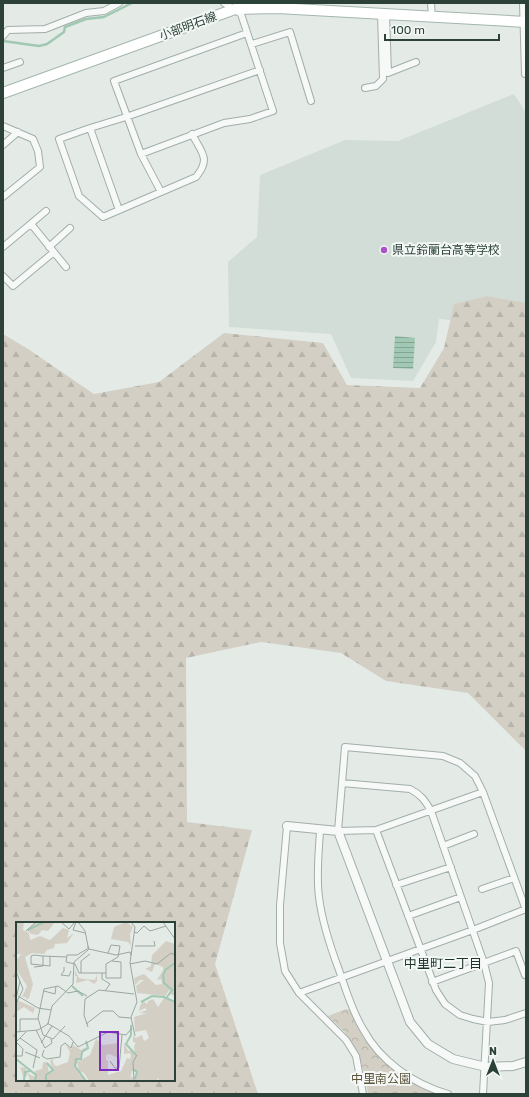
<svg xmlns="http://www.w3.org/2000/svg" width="529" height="1097" viewBox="0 0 529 1097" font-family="Rubik,'Noto Sans JP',sans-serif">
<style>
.built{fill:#d2ddd7}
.forest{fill:url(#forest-firs);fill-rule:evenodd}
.park{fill:url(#park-crowns)}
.water{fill:url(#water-rules)}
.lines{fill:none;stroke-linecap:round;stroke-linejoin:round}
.stream{stroke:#a1c8b2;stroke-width:2.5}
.minor-casing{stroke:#a2aea8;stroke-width:8}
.tertiary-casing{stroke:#a2aea8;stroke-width:10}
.primary-casing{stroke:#a3b6ad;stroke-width:12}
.minor{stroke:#f6f9f8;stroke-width:6}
.tertiary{stroke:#f6f9f8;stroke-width:8}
.primary{stroke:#fff;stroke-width:10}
.poi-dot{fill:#ac51c7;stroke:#f3f8f6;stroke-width:1.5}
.labels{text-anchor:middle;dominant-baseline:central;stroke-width:4;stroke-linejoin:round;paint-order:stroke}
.street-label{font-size:12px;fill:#2c4238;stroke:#f3f8f6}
.poi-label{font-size:12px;fill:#2c4238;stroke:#f3f8f6;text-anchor:start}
.park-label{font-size:12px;fill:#5d543a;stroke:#f3f8f6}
.neighbourhood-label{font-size:13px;fill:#1e332a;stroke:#f3f8f6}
.inset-river{fill:none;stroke:#a1c8b2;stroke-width:2}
.inset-road{fill:none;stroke:#9aa7a1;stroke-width:1}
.view{fill:#7b2cbf;fill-opacity:0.15;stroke:#7b2cbf;stroke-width:2}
.inset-edge{fill:none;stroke:#2c4238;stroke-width:2}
</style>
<defs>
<pattern id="forest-firs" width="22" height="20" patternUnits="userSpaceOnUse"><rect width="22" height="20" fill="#d4cfc5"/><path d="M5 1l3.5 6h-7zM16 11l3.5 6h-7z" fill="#b6b3aa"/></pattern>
<pattern id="park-crowns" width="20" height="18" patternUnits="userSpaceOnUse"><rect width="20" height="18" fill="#d4cfc5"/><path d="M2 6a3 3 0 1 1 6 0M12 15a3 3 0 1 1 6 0" fill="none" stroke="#b6b3aa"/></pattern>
<pattern id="water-rules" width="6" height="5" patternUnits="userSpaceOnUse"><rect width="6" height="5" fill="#a1c8b2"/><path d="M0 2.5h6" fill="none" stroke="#83a492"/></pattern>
</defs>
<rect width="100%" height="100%" fill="#e4ebe7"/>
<path class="built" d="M 514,94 L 526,113 L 526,320 L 513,326 L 439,319 L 436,342 L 413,381 L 351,378 L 331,334 L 229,327 L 228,262 L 257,237 L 260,175 L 345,140 L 398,141 Z"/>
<path class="forest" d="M 487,296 L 526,303 L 526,751 L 468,693 L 386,681 L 341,653 L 261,642 L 186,658 L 187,822 L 252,830 L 215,964 L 258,1094 L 3,1094 L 3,334 L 28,349 L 94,394 L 159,382 L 224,333 L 323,343 L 347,385 L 420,388 L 444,348 L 454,304 ZM 17,923 L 174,923 L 174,1080 L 17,1080 Z"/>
<path class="park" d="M 346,1009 L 350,1010 C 354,1018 357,1026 361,1033 C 378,1062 405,1081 435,1094 L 368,1094 C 365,1075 361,1054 349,1038 C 344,1030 335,1023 328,1016 Z"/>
<path class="water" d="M 395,336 L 415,338 L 413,369 L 393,368 Z"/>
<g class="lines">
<path class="stream" d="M 3,41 L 39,46 L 47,44 L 64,32 L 65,27 L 86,19 L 104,17 L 132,3"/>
<defs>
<path id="minor" d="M 431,3 L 432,18
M 523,3 L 525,74
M 386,15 L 388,73 L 416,62
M 3,36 L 8,30 L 45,29 L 86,13 L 104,11 L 119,3
M 252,44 L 290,32 L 311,101
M 3,68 L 20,62
M 365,88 L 376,86 L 383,79 L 381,14
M 3,126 L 33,139 L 38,151 L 40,167 L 3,197
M 90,128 L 119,210
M 192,134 C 202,153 211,159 196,177 L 103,217 L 79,196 L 59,139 L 90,128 L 126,117 L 260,70
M 3,145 L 18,132
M 141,154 L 224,123 L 250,119 L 273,111 L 241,14 L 224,3
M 161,192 L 141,154 L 114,81 L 247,33
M 31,224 L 66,267
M 3,247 L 46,211
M 49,247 L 70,228
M 3,276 L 13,286 L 54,252
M 342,783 L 410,789 C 420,794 425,800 431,811 L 484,963 L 489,983 L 483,1094
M 483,792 L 376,830 L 338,831 L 345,747 L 443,756 L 460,763 L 475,776 L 483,792 L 526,910
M 287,826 L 280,905 L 280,943 L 285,971 L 299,993 L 346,1040 L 356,1056 L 363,1094
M 320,830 C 319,851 316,875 319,897 C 322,922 330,946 339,970 C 346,990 352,1011 363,1029 C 380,1061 413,1084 448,1094
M 376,830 L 436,990 L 445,1004 L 460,1015 L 473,1019 L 488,1022 L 505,1020 L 526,1013
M 443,846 L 474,834
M 396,885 L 451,867
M 482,889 L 514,878
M 408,916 L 461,897
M 432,982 L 516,951 L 525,975
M 299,993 L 473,930 L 526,909"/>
<path id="tertiary" d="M 287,826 L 338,831 L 410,1022 L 428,1044 L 453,1059 L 486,1067 L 513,1066 L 526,1062"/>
<path id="primary" d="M 3,93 L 235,9 L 277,8 L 526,22"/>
</defs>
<use href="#minor" class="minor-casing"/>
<use href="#tertiary" class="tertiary-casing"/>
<use href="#primary" class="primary-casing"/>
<use href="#minor" class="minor"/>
<use href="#tertiary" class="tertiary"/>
<use href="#primary" class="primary"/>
</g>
<circle class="poi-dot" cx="384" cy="250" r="4"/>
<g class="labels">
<g class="street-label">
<text transform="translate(188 26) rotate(-20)">小部明石線</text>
</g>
<g class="poi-label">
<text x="392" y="250">県立鈴蘭台高等学校</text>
</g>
<g class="park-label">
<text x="381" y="1079">中里南公園</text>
</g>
<g class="neighbourhood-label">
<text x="443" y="963">中里町二丁目</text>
</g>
</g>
<g transform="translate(16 922)">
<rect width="159" height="159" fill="#e4ebe7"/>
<path d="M 0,0 L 8,0 L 7,8 L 13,11 L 14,18 L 24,14 L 34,18 L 47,6 L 53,8 L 51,16 L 58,11 L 51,21 L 39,22 L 38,26 L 31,28 L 28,32 L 16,31 L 9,35 L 17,62 L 13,76 L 18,82 L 13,76 L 10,78 L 10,75 L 6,75 L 11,64 L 0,47 L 0,39 L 5,32 L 0,32 ZM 20,0 L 39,0 L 32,9 L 26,8 L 22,13 L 15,12 L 11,8 ZM 110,0 L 117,5 L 114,12 L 115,24 L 112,20 L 95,17 L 98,5 ZM 150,19 L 159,22 L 159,74 L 154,72 L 155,66 L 149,74 L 121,71 L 120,64 L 128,58 L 124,58 L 119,63 L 118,56 L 125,53 L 128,52 L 140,63 L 146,62 L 145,57 L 141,58 L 147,48 L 148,53 L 147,45 L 139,42 L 136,50 L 129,47 L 135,44 L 136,33 ZM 59,48 L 63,56 L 68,57 L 79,58 L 81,52 L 81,59 L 78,62 L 72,58 L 60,61 L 61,54 L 59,54 ZM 0,74 L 1,78 L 19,86 L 17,91 L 8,85 L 0,90 ZM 148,76 L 156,78 L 159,83 L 159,139 L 157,139 L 159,140 L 159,159 L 143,159 L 142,156 L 140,159 L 118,159 L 121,150 L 116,149 L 114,157 L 116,154 L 118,159 L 73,159 L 68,151 L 63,149 L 61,140 L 74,133 L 80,117 L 87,123 L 103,121 L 103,136 L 93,132 L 90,133 L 90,138 L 92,139 L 92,153 L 105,149 L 111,136 L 114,137 L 115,134 L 114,131 L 108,132 L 108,121 L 112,129 L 116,128 L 119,133 L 118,124 L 120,121 L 117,120 L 117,114 L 120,116 L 126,113 L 128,119 L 133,116 L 130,108 L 119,110 L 118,95 L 131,91 L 123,91 L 131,88 L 129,86 L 123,89 L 124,84 L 127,79 L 131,82 L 132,79 L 137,77 L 142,85 ZM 49,122 L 55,127 L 57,123 L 65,128 L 70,125 L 59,145 L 65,152 L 62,153 L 66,153 L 70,159 L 14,159 L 12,152 L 8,157 L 4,145 L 10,146 L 11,151 L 19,155 L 19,149 L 26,147 L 27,140 L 31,140 L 33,151 L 37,148 L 34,140 L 36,136 L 38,143 L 41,144 L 52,140 L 54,130 Z" fill="#d4cfc5"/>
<path class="inset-river" d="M 12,8 L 28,0M 147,52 L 148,61 L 156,68 L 151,75M 148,52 L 149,48 L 159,41M 56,64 L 67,74M 125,80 L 136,74 L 148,75 L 159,80M 115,103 L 115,113 L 110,122 L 120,133M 0,137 L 20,153 L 19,159M 117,147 L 121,150 L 119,157M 8,158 L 9,150 L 14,149M 30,159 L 30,153 L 37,148 L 31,141M 70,159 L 59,144 L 60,137 L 65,137 L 66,130 L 72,126 L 70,119"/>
<path class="inset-road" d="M 45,0 L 53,7 L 59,0M 60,0 L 57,8 L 69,11M 62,0 L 69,9 L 72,24M 115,0 L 119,5 L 114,41 L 121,80 L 115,95 L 119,114M 147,0 L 159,17M 10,9 L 20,0M 118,10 L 121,11 L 128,4 L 134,9 L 150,4M 119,24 L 139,24 L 138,19M 71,27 L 61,33 L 51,33 L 50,40 L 59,42 L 63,51 L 90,51M 73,27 L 100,33 L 114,30 L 115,33M 92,31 L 95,23 L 104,24 L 102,35 L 90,42 L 90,56 L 105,56 L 105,40 L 96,39M 34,34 L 34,44 L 15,42 L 15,34 L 18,33 L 27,34 L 50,35M 114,42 L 129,39 L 141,42 L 155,31 L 159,33M 18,45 L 27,44 L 27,34M 48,45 L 48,49 L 45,53 L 53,54 L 55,49M 0,49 L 7,67 L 0,82M 65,51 L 65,39 L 74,32M 86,51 L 86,57 L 94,62 L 89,69M 28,69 L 39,72 L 40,64M 1,73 L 4,59M 2,74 L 22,86 L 35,88M 68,93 L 72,105M 68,93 L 69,77 L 83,68 L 118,72M 31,101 L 53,114 L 62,125 L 92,110 L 110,113 L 116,106M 70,102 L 87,89 L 97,89 L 103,95 L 115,96M 49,104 L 37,117 L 27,113 L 22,96 L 28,67 L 42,64 L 52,71 L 62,69 L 71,74M 20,108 L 29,126 L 36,121 L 35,117M 0,110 L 22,108 L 32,102 L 36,84 L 57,62 L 58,40 L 72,28 L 72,24 L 73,28M 4,110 L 4,97 L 22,97M 4,116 L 21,128 L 17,146M 25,121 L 36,104M 28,128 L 26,134 L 31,137 L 44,135 L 45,124 L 49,121 L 55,126 L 57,120M 9,130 L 24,136M 0,134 L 6,134 L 7,127 L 0,120 L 10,110M 94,139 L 99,146 L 103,146 L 106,113M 118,159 L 117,140 L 121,133"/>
<path class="view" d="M 84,110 L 102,110 L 102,148 L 84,148 Z"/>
<rect width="159" height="159" class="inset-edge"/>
</g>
<rect width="529" height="1097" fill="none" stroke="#2c4238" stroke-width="8"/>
<g transform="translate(493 1061)" stroke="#f3f8f6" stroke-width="3" paint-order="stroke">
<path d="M0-3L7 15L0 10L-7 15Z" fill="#2c4238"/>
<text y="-6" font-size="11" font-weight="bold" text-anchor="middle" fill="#2c4238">N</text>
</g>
<path d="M385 34v6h114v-6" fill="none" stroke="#2c4238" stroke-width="2"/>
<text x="391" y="34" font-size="12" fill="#2c4238" stroke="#f3f8f6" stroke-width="3" paint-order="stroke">100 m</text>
</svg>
